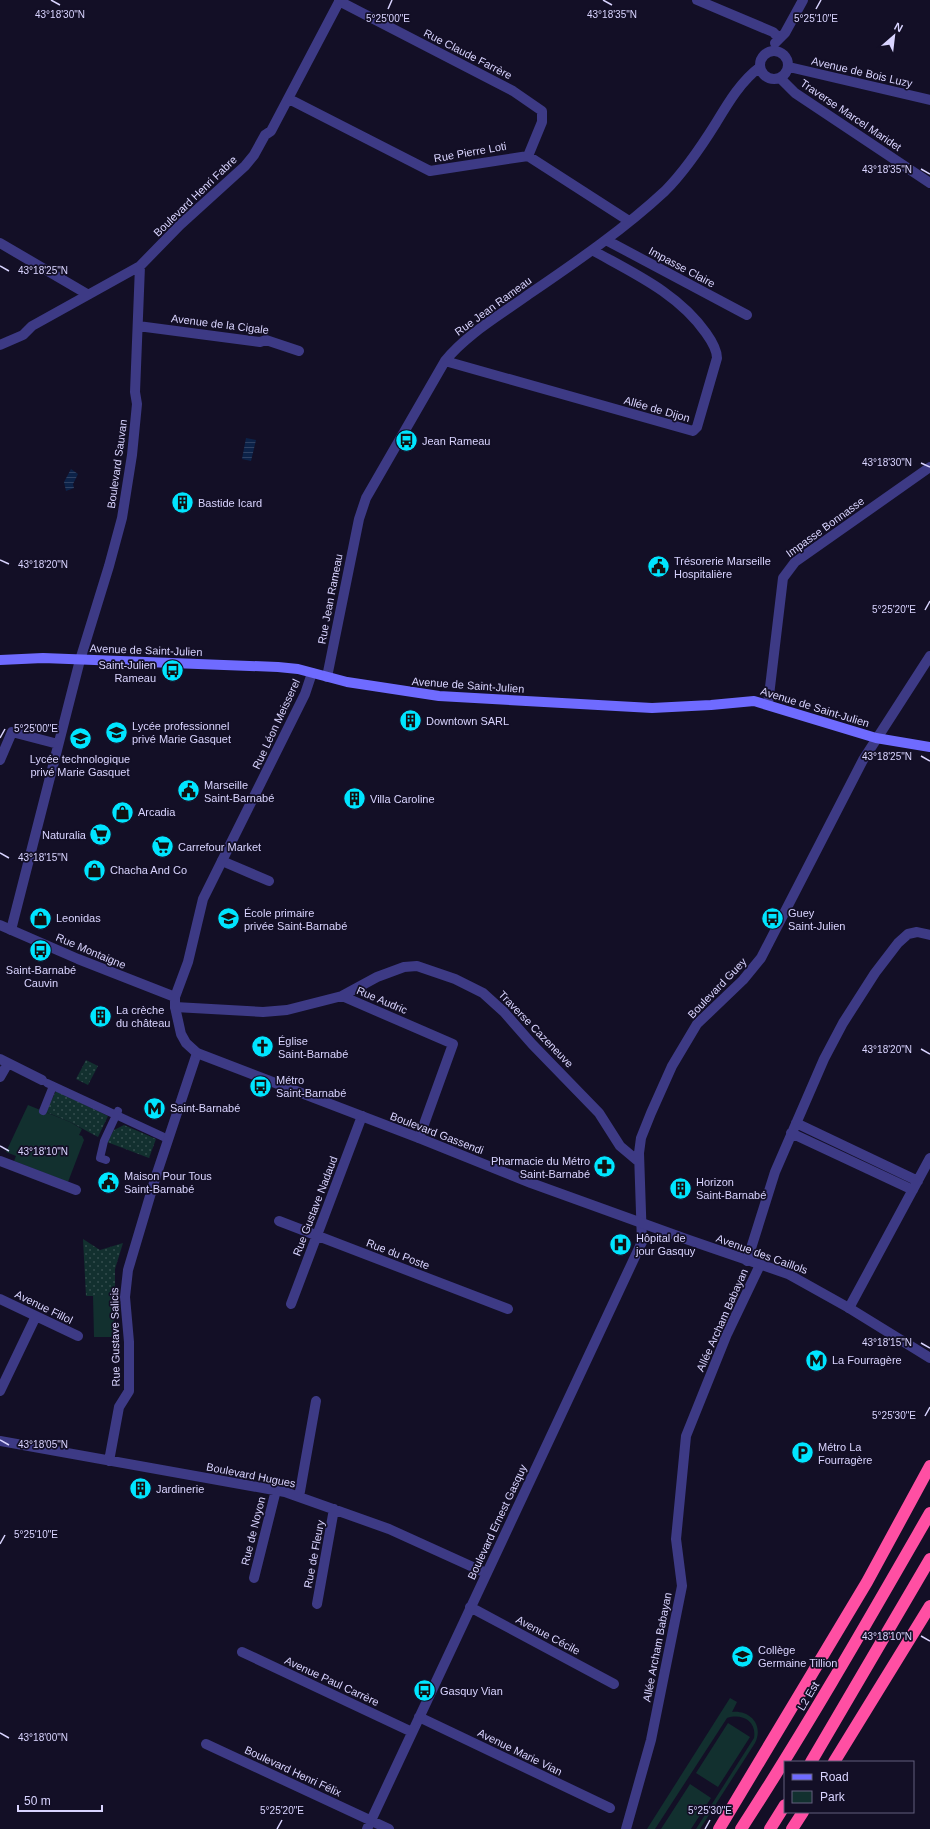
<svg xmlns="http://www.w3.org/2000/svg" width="930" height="1829" viewBox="0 0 930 1829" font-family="Helvetica,sans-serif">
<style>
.green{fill:url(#green-dots)}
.pitch{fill:#12302f}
.water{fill:url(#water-rules)}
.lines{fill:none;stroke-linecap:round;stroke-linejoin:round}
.pedestrian{stroke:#3d3a85;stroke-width:8}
.minor{stroke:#3d3a85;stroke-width:10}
.tertiary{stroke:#3d3a85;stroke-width:10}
.secondary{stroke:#6f6bff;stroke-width:10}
.motorway{stroke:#ff4fa3;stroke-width:12}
.ticks{fill:none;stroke:#d9d4ff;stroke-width:1.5}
.labels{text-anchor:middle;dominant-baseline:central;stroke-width:3.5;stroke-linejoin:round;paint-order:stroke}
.street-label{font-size:11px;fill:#d9d4ff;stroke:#130f26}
.poi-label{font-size:11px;fill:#d9d4ff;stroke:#130f26;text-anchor:start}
.ticks-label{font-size:10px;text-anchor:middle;fill:#d9d4ff;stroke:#130f26;stroke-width:3.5;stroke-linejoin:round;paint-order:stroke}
</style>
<defs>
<pattern id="green-dots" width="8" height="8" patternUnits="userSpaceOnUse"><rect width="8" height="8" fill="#12302f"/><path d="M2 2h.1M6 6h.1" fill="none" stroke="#344d4e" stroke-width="1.8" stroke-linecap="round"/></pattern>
<pattern id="water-rules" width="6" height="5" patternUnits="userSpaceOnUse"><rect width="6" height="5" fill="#0c2248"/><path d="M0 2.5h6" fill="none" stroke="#2f4163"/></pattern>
</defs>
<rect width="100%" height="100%" fill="#130f26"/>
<path class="green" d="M 86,1060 L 98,1066 L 88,1085 L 76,1079 Z
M 56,1091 L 108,1116 L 98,1137 L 70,1122 L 46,1112 Z
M 124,1125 L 156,1139 L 149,1158 L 107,1142 L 114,1130 Z
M 83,1239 L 100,1250 L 123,1243 L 115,1269 L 115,1296 L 86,1296 Z"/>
<path class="pitch" d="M 28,1105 L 70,1122 L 82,1129 L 79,1135 L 82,1136 L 84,1140 L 68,1182 L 14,1161 L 16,1156 L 6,1152 Z
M 93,1296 L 114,1296 L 114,1337 L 94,1337 Z
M 730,1698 L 737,1702 L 732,1712 C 750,1710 764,1725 755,1743 L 700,1829 L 696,1829 L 754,1738 C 757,1721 742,1713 727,1718 L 655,1829 L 647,1829 Z
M 728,1723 L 750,1737 L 718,1787 L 696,1773 Z
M 690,1784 L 711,1798 L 691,1829 L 661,1829 Z"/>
<path class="water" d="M 246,438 L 256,440 L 251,461 L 242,459 Z
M 71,469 L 78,474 L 73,484 L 74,488 L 66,491 L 64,482 Z"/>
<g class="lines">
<path class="pedestrian" d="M 47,1083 L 168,1139
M 43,1111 L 53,1086
M 106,1160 L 100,1158 L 104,1141 L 118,1111"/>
<path class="minor" d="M 697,0 L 773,32 L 779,38
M 339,1 L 513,91 L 542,111 L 542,122 L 528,156
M 775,43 L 785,33 L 803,0
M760 65a14 14 0 1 1 28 0a14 14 0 1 1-28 0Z
M 789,67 L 930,100
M 780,78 L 795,93 L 930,183
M 289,99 L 430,171 L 528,156 L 629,221
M 606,240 L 747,315
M 0,243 L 87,294
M 138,326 L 260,342 L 266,340 L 299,351
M 0,345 L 23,335 L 32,326 L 140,266 L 180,225 L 245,166 L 254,155 L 265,135 L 271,131 L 340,0
M 445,361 L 693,431 L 697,427 L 717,358 C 717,349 711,340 706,333 C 678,293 633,273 592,250
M 327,677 L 359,519 L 366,498 L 445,361 C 466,335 497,317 525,297 C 573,264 622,231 665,191 C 685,171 701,147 716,123 C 728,103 741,81 760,67
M 768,704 L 783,578 L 795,562 L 930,467
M 0,760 L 12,732 L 58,744
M 222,861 L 269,881
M 11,930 L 80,660 L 109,566 L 122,518 L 132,455 L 137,404 L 135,392 L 140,266
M 342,996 L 377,977 L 404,967 L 417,966 L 455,979 L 483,993 L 504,1012 L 532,1044 L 599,1113 L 620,1146 L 639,1162
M 175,1007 L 263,1012 L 287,1010 L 342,996 L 453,1044 L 419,1138
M 0,1059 L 42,1080
M 0,1077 L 8,1063
M 796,1123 L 918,1181
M 791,1133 L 913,1190
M 0,1161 L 76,1190
M 279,1221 L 508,1309
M 747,1261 L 775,1172 L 824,1059 L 843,1023 L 875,973 L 898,943 L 908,934 L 917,932 L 930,935
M 0,1299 L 78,1336
M 291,1304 L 362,1116
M 849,1308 L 930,1158
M 0,1391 L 36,1316
M 0,1441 L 285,1492 L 389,1529 L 486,1573
M 109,1461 L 119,1407 L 129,1391 L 129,1342 L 125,1297 L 128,1270 L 156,1176 L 197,1053
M 299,1497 L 316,1401
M 254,1578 L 276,1490
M 317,1604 L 334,1509
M 470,1607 L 614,1684
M 242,1652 L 412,1732
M 419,1717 L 610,1808
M 206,1744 L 389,1829
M 367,1829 L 640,1246 L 642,1242 L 639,1153 L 641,1138 L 651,1113 L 672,1066 L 697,1024 L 743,980 L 761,958 L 863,760 L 930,656
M 626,1829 L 651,1740 L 682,1586 L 676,1539 L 686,1436 L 727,1334 L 760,1265"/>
<path class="tertiary" d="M 312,673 L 305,694 L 203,899 L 188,962 L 175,997 L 175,1007 L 181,1034 L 186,1043 L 197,1053 L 419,1138 L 531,1183 L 686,1239 L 788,1274 L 849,1308 L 930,1358
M 0,925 L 78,959 L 175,997"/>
<path class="secondary" d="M 0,660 L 43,658 L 278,667 L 298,669 L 347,682 L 439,696 L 652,708 L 711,705 L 754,701 L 876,738 L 930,747"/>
<path class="motorway" d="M 811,1762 L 930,1559
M 834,1762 L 930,1606
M 719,1829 L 867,1582 L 930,1466
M 741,1829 C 808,1726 869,1619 930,1513
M 770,1829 L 785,1805
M 792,1829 L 803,1812"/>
</g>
<path class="ticks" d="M 51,0 L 60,5M 603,0 L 612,5M 388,9 L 392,0M 816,9 L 821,0M 921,169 L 930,174M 0,266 L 9,271M 921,463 L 930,467M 0,560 L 9,564M 925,610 L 930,601M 0,738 L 5,729M 921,756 L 930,761M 0,853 L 9,858M 921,1049 L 930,1054M 0,1146 L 9,1151M 921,1343 L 930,1348M 925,1416 L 930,1407M 0,1440 L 9,1445M 0,1544 L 5,1535M 921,1636 L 930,1641M 0,1733 L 9,1738M 277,1829 L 282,1820M 705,1829 L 710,1820"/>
<defs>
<symbol id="bus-disc" viewBox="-11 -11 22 22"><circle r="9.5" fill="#00e5ff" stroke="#130f26"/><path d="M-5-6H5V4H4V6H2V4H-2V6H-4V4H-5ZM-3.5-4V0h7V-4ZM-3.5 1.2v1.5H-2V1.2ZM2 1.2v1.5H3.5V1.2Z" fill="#111"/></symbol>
<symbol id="building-disc" viewBox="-11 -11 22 22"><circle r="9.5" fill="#00e5ff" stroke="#130f26"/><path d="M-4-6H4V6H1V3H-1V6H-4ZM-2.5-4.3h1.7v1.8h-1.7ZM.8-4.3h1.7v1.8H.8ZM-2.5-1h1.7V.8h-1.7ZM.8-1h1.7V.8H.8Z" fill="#111"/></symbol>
<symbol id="civic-disc" viewBox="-11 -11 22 22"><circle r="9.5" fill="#00e5ff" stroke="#130f26"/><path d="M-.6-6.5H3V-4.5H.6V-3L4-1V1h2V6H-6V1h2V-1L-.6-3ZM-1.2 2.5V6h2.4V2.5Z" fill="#111"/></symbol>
<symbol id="school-disc" viewBox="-11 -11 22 22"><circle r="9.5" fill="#00e5ff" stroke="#130f26"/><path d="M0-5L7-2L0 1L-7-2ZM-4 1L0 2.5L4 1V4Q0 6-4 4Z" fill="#111"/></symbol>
<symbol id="shop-disc" viewBox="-11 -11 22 22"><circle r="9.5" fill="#00e5ff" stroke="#130f26"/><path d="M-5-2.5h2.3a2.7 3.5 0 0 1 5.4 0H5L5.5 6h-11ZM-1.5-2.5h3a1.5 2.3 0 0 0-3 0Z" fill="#111"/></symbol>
<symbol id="supermarket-disc" viewBox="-11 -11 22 22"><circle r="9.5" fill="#00e5ff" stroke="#130f26"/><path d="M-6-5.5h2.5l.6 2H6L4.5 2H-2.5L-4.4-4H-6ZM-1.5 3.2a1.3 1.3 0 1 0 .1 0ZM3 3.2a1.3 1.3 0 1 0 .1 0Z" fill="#111"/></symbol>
<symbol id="church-disc" viewBox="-11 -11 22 22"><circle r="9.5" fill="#00e5ff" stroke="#130f26"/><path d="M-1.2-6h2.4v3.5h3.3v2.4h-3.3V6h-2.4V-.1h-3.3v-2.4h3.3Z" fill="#111"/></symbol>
<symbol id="metro-disc" viewBox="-11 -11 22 22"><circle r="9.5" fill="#00e5ff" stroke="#130f26"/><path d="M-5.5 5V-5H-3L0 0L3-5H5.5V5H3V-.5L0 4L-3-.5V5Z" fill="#111"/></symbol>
<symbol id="pharmacy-disc" viewBox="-11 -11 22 22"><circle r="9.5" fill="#00e5ff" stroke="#130f26"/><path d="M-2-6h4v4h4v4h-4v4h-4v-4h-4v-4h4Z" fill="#111"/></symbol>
<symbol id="hospital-disc" viewBox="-11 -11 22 22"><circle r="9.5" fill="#00e5ff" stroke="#130f26"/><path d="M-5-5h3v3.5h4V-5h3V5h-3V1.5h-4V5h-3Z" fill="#111"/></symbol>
<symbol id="parking-disc" viewBox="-11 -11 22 22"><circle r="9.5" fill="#00e5ff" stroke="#130f26"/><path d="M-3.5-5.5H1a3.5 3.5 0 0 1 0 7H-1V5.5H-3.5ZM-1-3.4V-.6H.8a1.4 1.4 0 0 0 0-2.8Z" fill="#111"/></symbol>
</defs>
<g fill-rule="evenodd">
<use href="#bus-disc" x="394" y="428" width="25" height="25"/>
<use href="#building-disc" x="170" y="490" width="25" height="25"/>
<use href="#civic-disc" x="646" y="554" width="25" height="25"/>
<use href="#bus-disc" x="160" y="658" width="25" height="25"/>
<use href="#building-disc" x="398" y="708" width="25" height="25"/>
<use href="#school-disc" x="104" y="720" width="25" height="25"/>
<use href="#school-disc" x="68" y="726" width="25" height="25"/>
<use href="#civic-disc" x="176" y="778" width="25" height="25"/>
<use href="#building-disc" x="342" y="786" width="25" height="25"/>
<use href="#shop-disc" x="110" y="800" width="25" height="25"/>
<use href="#supermarket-disc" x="88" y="822" width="25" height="25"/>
<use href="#supermarket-disc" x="150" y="834" width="25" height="25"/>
<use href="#shop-disc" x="82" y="858" width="25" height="25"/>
<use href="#shop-disc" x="28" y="906" width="25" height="25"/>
<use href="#school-disc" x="216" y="906" width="25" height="25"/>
<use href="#bus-disc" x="760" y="906" width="25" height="25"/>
<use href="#bus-disc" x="28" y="938" width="25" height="25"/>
<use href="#building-disc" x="88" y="1004" width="25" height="25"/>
<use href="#church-disc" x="250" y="1034" width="25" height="25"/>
<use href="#bus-disc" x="248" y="1074" width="25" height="25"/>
<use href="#metro-disc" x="142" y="1096" width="25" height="25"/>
<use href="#pharmacy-disc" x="592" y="1154" width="25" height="25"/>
<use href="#civic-disc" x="96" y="1170" width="25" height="25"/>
<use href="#building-disc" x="668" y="1176" width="25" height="25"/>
<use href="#hospital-disc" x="608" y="1232" width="25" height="25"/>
<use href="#metro-disc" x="804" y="1348" width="25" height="25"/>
<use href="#parking-disc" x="790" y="1440" width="25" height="25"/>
<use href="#building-disc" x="128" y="1476" width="25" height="25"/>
<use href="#school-disc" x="730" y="1644" width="25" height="25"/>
<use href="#bus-disc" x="412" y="1678" width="25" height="25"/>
</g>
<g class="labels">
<g class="street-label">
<text transform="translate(468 54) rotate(27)">Rue Claude Farrère</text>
<text transform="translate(862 72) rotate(13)">Avenue de Bois Luzy</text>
<text transform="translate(851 115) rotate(34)">Traverse Marcel Maridet</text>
<text transform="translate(470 152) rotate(-10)">Rue Pierre Loti</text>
<text transform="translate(195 196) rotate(-44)">Boulevard Henri Fabre</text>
<text transform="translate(682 267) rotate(28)">Impasse Claire</text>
<text transform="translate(493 306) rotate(-36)">Rue Jean Rameau</text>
<text transform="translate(220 324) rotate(7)">Avenue de la Cigale</text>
<text transform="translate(657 409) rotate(16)">Allée de Dijon</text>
<text transform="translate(117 464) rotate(-82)">Boulevard Sauvan</text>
<text transform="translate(825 527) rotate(-36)">Impasse Bonnasse</text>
<text transform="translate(330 599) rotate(-79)">Rue Jean Rameau</text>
<text transform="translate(146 650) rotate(2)">Avenue de Saint-Julien</text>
<text transform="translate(468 685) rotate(4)">Avenue de Saint-Julien</text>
<text transform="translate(815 707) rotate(17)">Avenue de Saint-Julien</text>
<text transform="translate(276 724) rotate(-65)">Rue Léon Meisserel</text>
<text transform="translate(91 951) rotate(23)">Rue Montaigne</text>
<text transform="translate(717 988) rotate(-46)">Boulevard Guey</text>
<text transform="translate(382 1000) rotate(23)">Rue Audric</text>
<text transform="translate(536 1029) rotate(46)">Traverse Cazeneuve</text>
<text transform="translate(437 1133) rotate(21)">Boulevard Gassendi</text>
<text transform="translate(315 1206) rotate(-69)">Rue Gustave Nadaud</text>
<text transform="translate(398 1254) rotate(21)">Rue du Poste</text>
<text transform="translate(762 1254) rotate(20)">Avenue des Caillols</text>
<text transform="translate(44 1307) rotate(26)">Avenue Fillol</text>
<text transform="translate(722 1320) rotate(-66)">Allée Archam Babayan</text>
<text transform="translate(115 1337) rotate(-91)">Rue Gustave Salicis</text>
<text transform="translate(251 1475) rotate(11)">Boulevard Hugues</text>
<text transform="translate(497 1522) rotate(-65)">Boulevard Ernest Gasquy</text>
<text transform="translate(253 1531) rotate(-76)">Rue de Noyon</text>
<text transform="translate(314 1554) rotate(-79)">Rue de Fleury</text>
<text transform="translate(548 1635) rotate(28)">Avenue Cécile</text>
<text transform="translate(657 1647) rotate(-79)">Allée Archam Babayan</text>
<text transform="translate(332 1681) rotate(25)">Avenue Paul Carrère</text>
<text transform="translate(808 1696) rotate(-59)">L2 Est</text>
<text transform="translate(520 1752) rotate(26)">Avenue Marie Vian</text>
<text transform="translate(293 1771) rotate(25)">Boulevard Henri Félix</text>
</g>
<g class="poi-label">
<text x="422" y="441">Jean Rameau</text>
<text x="198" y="503">Bastide Icard</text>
<text x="674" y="561">Trésorerie Marseille<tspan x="674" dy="13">Hospitalière</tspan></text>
<text x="156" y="665" text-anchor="end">Saint-Julien<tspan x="156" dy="13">Rameau</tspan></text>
<text x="426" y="721">Downtown SARL</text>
<text x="132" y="726">Lycée professionnel<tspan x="132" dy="13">privé Marie Gasquet</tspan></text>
<text x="80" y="759" text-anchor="middle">Lycée technologique<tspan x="80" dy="13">privé Marie Gasquet</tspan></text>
<text x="204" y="785">Marseille<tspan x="204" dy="13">Saint-Barnabé</tspan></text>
<text x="370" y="799">Villa Caroline</text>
<text x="138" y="812">Arcadia</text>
<text x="86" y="835" text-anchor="end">Naturalia</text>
<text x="178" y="847">Carrefour Market</text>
<text x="110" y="870">Chacha And Co</text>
<text x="244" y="913">École primaire<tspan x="244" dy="13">privée Saint-Barnabé</tspan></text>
<text x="788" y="913">Guey<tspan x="788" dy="13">Saint-Julien</tspan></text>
<text x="56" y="918">Leonidas</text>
<text x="41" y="970" text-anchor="middle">Saint-Barnabé<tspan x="41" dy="13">Cauvin</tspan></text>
<text x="116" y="1010">La crèche<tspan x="116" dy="13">du château</tspan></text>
<text x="278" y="1041">Église<tspan x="278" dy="13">Saint-Barnabé</tspan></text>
<text x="276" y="1080">Métro<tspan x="276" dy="13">Saint-Barnabé</tspan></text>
<text x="170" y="1108">Saint-Barnabé</text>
<text x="590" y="1161" text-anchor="end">Pharmacie du Métro<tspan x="590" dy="13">Saint-Barnabé</tspan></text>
<text x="124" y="1176">Maison Pour Tous<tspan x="124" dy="13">Saint-Barnabé</tspan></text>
<text x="696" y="1182">Horizon<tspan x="696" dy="13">Saint-Barnabé</tspan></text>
<text x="636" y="1238">Hôpital de<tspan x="636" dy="13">jour Gasquy</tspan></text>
<text x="832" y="1360">La Fourragère</text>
<text x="818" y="1447">Métro La<tspan x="818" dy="13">Fourragère</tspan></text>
<text x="156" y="1489">Jardinerie</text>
<text x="758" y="1650">Collège<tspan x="758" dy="13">Germaine Tillion</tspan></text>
<text x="440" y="1691">Gasquy Vian</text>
</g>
</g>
<g class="ticks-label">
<text x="60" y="18">43°18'30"N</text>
<text x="612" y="18">43°18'35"N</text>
<text x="388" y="22">5°25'00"E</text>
<text x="816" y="22">5°25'10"E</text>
<text x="887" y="173">43°18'35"N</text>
<text x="43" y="274">43°18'25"N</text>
<text x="887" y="466">43°18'30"N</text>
<text x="43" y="568">43°18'20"N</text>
<text x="894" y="613">5°25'20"E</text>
<text x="36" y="732">5°25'00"E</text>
<text x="887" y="760">43°18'25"N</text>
<text x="43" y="861">43°18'15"N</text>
<text x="887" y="1053">43°18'20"N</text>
<text x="43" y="1155">43°18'10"N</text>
<text x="887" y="1346">43°18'15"N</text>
<text x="894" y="1419">5°25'30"E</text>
<text x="43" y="1448">43°18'05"N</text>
<text x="36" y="1538">5°25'10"E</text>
<text x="887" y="1640">43°18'10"N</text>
<text x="43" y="1741">43°18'00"N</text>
<text x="282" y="1814">5°25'20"E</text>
<text x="710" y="1814">5°25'30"E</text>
</g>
<rect x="784" y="1761" width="130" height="52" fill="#130f26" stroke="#625e7d"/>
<rect x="792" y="1774" width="20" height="6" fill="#6f6bff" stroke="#625e7d"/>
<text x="820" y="1781" font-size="12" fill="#d9d4ff">Road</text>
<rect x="792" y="1791" width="20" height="12" fill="#12302f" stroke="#625e7d"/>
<text x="820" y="1801" font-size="12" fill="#d9d4ff">Park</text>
<g transform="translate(894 36) rotate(28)" stroke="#130f26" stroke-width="3" paint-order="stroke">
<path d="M0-3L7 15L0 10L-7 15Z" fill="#d9d4ff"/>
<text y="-6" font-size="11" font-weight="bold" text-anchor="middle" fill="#d9d4ff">N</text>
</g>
<path d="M18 1805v6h84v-6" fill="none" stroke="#d9d4ff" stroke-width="2"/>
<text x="24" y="1805" font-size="12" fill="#d9d4ff" stroke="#130f26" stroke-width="3" paint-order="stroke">50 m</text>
</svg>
